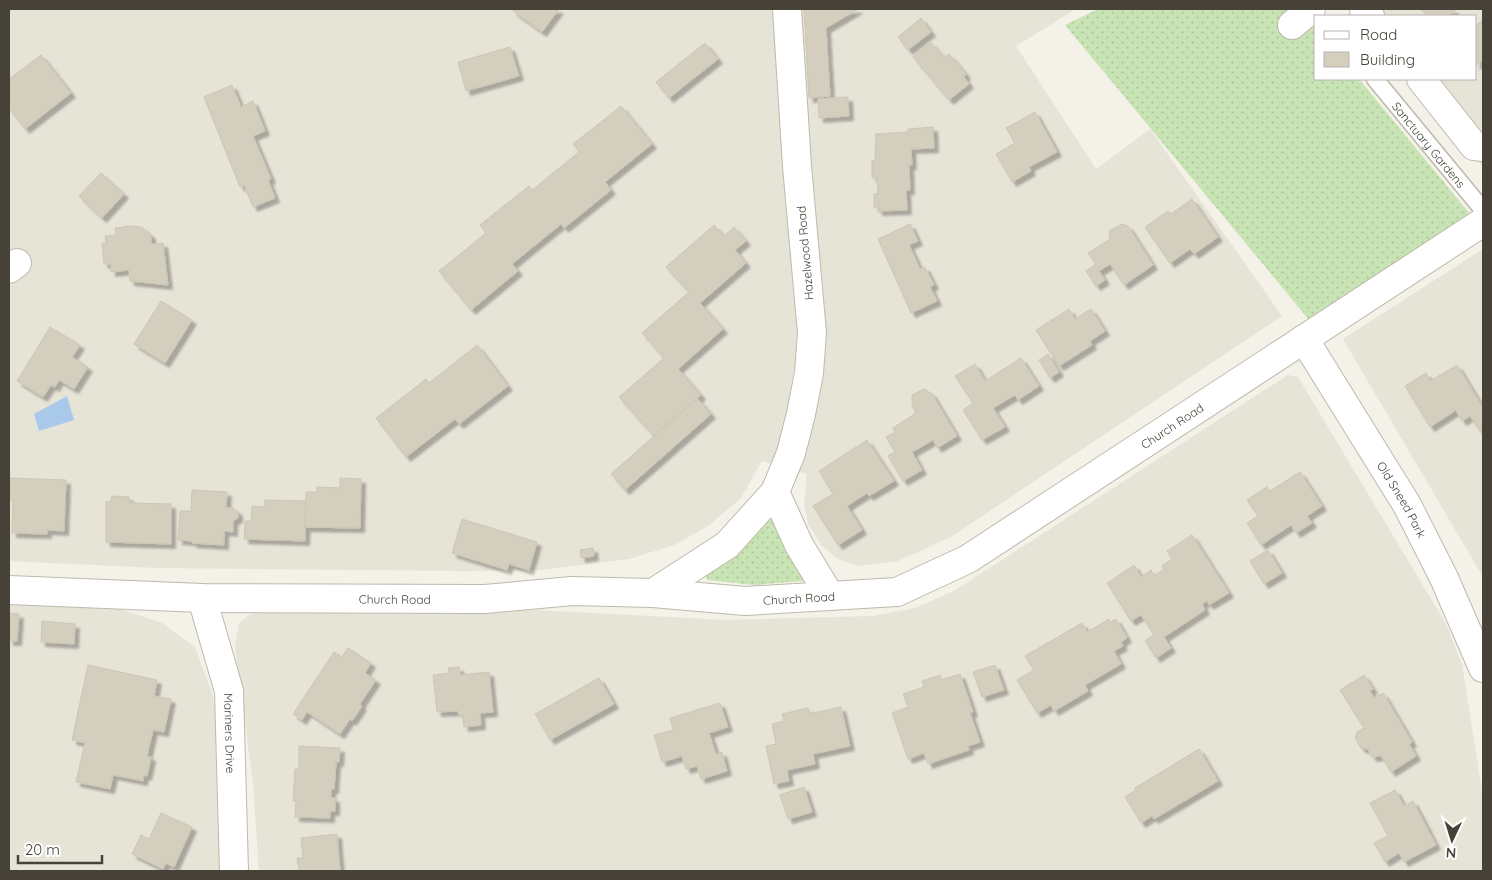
<svg xmlns="http://www.w3.org/2000/svg" width="1492" height="880" viewBox="0 0 1492 880" font-family="Quicksand,sans-serif">
<style>
.residential{fill:#e6e3d7}
.grass{fill:url(#grass-dots)}
.water{fill:#a9c9eb}
.building{fill:#d4cebf;stroke:#cec6b2;filter:url(#shadow)}
.lines{fill:none;stroke-linecap:round;stroke-linejoin:round}
.lane-casing{stroke:#beb9ac;stroke-width:19}
.street-casing{stroke:#beb9ac;stroke-width:30}
.lane{stroke:#fff;stroke-width:16}
.street{stroke:#fff;stroke-width:28}
.labels{text-anchor:middle;dominant-baseline:central;stroke-width:4.5;stroke-linejoin:round;paint-order:stroke}
.street-label{font-size:12px;fill:#464237;stroke:#fff}
</style>
<defs>
<pattern id="grass-dots" width="8" height="8" patternUnits="userSpaceOnUse" patternTransform="scale(1.25)"><rect width="8" height="8" fill="#c9e4b4"/><path d="M2 2h.1M6 6h.1" fill="none" stroke="#aec59b" stroke-width="1.8" stroke-linecap="round"/></pattern>
<filter id="shadow"><feDropShadow dx="4.5" dy="4.5" stdDeviation="1" flood-color="#0004"/></filter>
</defs>
<rect width="100%" height="100%" fill="#f3f1e8"/>
<path class="residential" d="M 9,9 L 1076,9 L 1016,46 L 1096,169 L 1150,129 L 1282,316 L 951,537 L 898,561 L 859,566 L 838,559 L 822,546 L 808,524 L 804,503 L 807,474 L 762,461 L 741,498 L 708,526 L 674,545 L 629,559 L 541,570 L 466,571 L 157,568 L 9,561 Z
M 1353,9 L 1483,9 L 1483,167 L 1411,79 L 1476,79 L 1476,16 L 1359,16 Z
M 1483,249 L 1483,577 L 1343,339 Z
M 1288,375 L 1298,377 L 1446,624 L 1462,664 L 1483,797 L 1483,871 L 259,871 L 253,784 L 235,647 L 239,623 L 249,615 L 262,611 L 297,613 L 500,608 L 726,620 L 873,616 L 915,608 L 954,591 Z
M 9,601 L 111,606 L 162,623 L 195,647 L 213,696 L 223,778 L 221,871 L 9,871 Z"/>
<path class="grass" d="M 1098,9 L 1301,9 L 1316,26 L 1316,79 L 1359,79 L 1470,214 L 1310,321 L 1065,25 Z
M 772,516 L 806,577 L 803,581 L 754,585 L 708,580 L 705,575 Z"/>
<path class="water" d="M 67,396 L 74,420 L 39,431 L 34,414 Z"/>
<path class="building" d="M 514,9 L 559,9 L 542,32 L 513,11 Z
M 804,9 L 858,9 L 826,28 L 830,96 L 809,98 Z
M 1421,9 L 1453,9 L 1455,11 L 1447,16 L 1427,16 Z
M 921,18 L 931,32 L 908,50 L 898,37 Z
M 1483,20 L 1483,60 L 1476,65 L 1476,25 Z
M 930,42 L 944,58 L 949,54 L 966,74 L 964,77 L 969,84 L 949,100 L 913,57 Z
M 705,43 L 718,59 L 669,98 L 656,82 Z
M 510,47 L 519,76 L 466,91 L 458,62 Z
M 41,55 L 71,93 L 25,129 L 9,108 L 9,79 Z
M 232,85 L 241,107 L 253,101 L 265,131 L 253,136 L 271,179 L 268,180 L 275,198 L 253,207 L 244,185 L 240,187 L 204,97 Z
M 848,97 L 849,116 L 819,118 L 818,99 Z
M 621,106 L 652,144 L 605,182 L 611,190 L 564,228 L 561,224 L 512,264 L 518,271 L 471,310 L 439,271 L 486,233 L 480,225 L 529,186 L 532,190 L 579,152 L 573,144 Z
M 1035,112 L 1057,152 L 1029,167 L 1031,171 L 1012,182 L 996,154 L 1015,143 L 1006,128 Z
M 933,127 L 934,148 L 911,149 L 912,165 L 909,165 L 910,190 L 906,190 L 907,210 L 878,211 L 878,207 L 874,207 L 874,194 L 878,193 L 877,177 L 872,178 L 872,161 L 875,160 L 876,134 L 908,132 L 908,129 Z
M 101,173 L 124,194 L 102,218 L 79,196 Z
M 1192,199 L 1218,237 L 1194,254 L 1190,249 L 1170,263 L 1145,227 L 1168,211 L 1171,214 Z
M 910,224 L 918,241 L 909,245 L 920,269 L 925,267 L 934,285 L 930,287 L 937,301 L 911,313 L 878,239 Z
M 1122,224 L 1128,226 L 1153,265 L 1124,285 L 1110,264 L 1099,271 L 1105,280 L 1096,286 L 1086,271 L 1096,264 L 1088,253 L 1110,239 L 1109,231 Z
M 714,225 L 724,236 L 734,227 L 746,241 L 735,250 L 746,263 L 700,303 L 723,329 L 678,369 L 701,395 L 654,436 L 619,397 L 664,358 L 642,333 L 689,292 L 666,267 Z
M 130,226 L 142,227 L 151,235 L 151,244 L 163,243 L 168,285 L 130,281 L 129,270 L 111,272 L 111,264 L 104,264 L 102,243 L 106,243 L 105,236 L 116,235 L 115,228 Z
M 161,301 L 192,320 L 165,363 L 134,344 Z
M 1069,309 L 1075,319 L 1091,309 L 1105,331 L 1090,341 L 1092,345 L 1059,366 L 1036,330 Z
M 50,327 L 80,345 L 72,357 L 88,367 L 74,389 L 59,380 L 55,387 L 51,385 L 43,397 L 17,381 Z
M 477,345 L 508,386 L 459,424 L 455,419 L 406,457 L 376,418 L 426,379 L 429,383 Z
M 1048,354 L 1059,372 L 1050,378 L 1039,360 Z
M 1021,358 L 1039,386 L 1018,400 L 1015,395 L 993,408 L 1005,427 L 982,440 L 963,410 L 973,403 L 955,376 L 975,364 L 985,381 Z
M 1457,365 L 1483,408 L 1483,429 L 1480,431 L 1470,416 L 1462,421 L 1456,410 L 1430,427 L 1405,386 L 1426,373 L 1430,381 Z
M 924,389 L 932,394 L 957,436 L 937,448 L 933,440 L 912,452 L 922,470 L 903,481 L 888,456 L 895,452 L 886,437 L 895,432 L 893,428 L 916,413 L 912,406 L 912,395 Z
M 697,398 L 711,414 L 625,490 L 611,474 Z
M 867,440 L 894,481 L 869,496 L 867,493 L 847,506 L 862,530 L 838,545 L 813,506 L 833,494 L 819,471 Z
M 1300,472 L 1322,506 L 1307,516 L 1312,523 L 1296,533 L 1291,525 L 1261,545 L 1247,523 L 1258,516 L 1247,500 L 1267,487 L 1270,491 Z
M 9,478 L 66,480 L 64,531 L 47,530 L 47,534 L 12,533 L 13,500 L 9,500 Z
M 340,478 L 361,479 L 360,528 L 305,527 L 306,492 L 317,492 L 317,487 L 340,488 Z
M 192,490 L 227,492 L 226,508 L 233,508 L 238,512 L 238,518 L 233,521 L 233,532 L 224,531 L 224,545 L 192,543 L 193,541 L 178,540 L 180,511 L 191,511 Z
M 112,496 L 129,497 L 129,503 L 171,504 L 171,544 L 106,542 L 106,502 L 111,501 Z
M 265,500 L 306,501 L 305,541 L 244,539 L 245,521 L 251,521 L 252,506 L 264,507 Z
M 462,519 L 537,542 L 529,570 L 509,564 L 507,570 L 452,553 Z
M 1192,535 L 1229,593 L 1209,605 L 1207,601 L 1202,604 L 1205,610 L 1164,637 L 1171,648 L 1156,658 L 1145,641 L 1154,635 L 1141,615 L 1131,621 L 1107,583 L 1134,565 L 1141,577 L 1151,570 L 1154,576 L 1164,569 L 1162,566 L 1172,559 L 1167,551 Z
M 593,548 L 594,556 L 581,558 L 580,550 Z
M 1268,550 L 1282,573 L 1264,584 L 1250,561 Z
M 9,613 L 19,614 L 17,641 L 9,641 Z
M 1109,619 L 1110,622 L 1116,619 L 1127,638 L 1121,642 L 1123,646 L 1114,651 L 1121,664 L 1085,685 L 1088,691 L 1054,711 L 1051,705 L 1037,713 L 1017,680 L 1034,670 L 1025,656 L 1082,623 L 1087,632 Z
M 42,621 L 75,624 L 74,644 L 41,642 Z
M 348,648 L 371,663 L 365,673 L 376,680 L 360,704 L 362,706 L 352,721 L 350,719 L 340,734 L 307,712 L 302,720 L 293,714 L 334,652 L 342,657 Z
M 88,665 L 157,680 L 154,696 L 171,699 L 164,732 L 153,730 L 147,756 L 151,757 L 147,776 L 144,775 L 143,781 L 113,775 L 110,789 L 76,782 L 85,743 L 72,740 Z
M 995,665 L 1004,690 L 982,697 L 973,672 Z
M 459,667 L 460,675 L 489,672 L 493,712 L 480,713 L 481,725 L 464,727 L 463,715 L 459,715 L 458,711 L 437,712 L 433,675 L 449,673 L 448,668 Z
M 960,674 L 973,712 L 970,713 L 980,742 L 968,746 L 969,750 L 928,764 L 924,753 L 908,759 L 892,713 L 908,707 L 903,694 L 924,687 L 922,681 L 940,675 L 941,680 Z
M 1364,675 L 1373,689 L 1370,691 L 1374,698 L 1383,693 L 1412,742 L 1409,744 L 1416,756 L 1391,772 L 1381,756 L 1372,757 L 1368,749 L 1361,748 L 1355,738 L 1357,732 L 1364,728 L 1340,690 Z
M 599,678 L 614,704 L 550,740 L 535,714 Z
M 720,703 L 728,727 L 709,733 L 716,754 L 722,752 L 727,771 L 701,779 L 697,766 L 686,769 L 682,756 L 662,762 L 654,735 L 673,730 L 670,718 Z
M 841,707 L 850,746 L 813,754 L 815,764 L 787,770 L 789,781 L 774,784 L 766,746 L 776,744 L 772,724 L 784,721 L 782,714 L 808,708 L 809,714 Z
M 299,746 L 340,748 L 339,762 L 336,762 L 334,789 L 331,789 L 331,798 L 335,798 L 335,811 L 330,811 L 330,818 L 295,817 L 296,801 L 293,801 L 295,769 L 299,769 Z
M 1199,749 L 1218,781 L 1154,819 L 1152,816 L 1141,823 L 1125,797 L 1136,790 L 1135,788 Z
M 804,787 L 812,812 L 788,819 L 780,795 Z
M 1395,790 L 1404,806 L 1413,801 L 1436,845 L 1404,862 L 1399,853 L 1385,862 L 1374,843 L 1388,836 L 1370,803 Z
M 161,813 L 192,827 L 174,867 L 166,863 L 163,869 L 132,854 L 141,835 L 149,839 Z
M 337,834 L 340,871 L 299,871 L 297,858 L 303,858 L 301,838 Z"/>
<g class="lines">
<defs>
<g id="lane">
<path id="s1" d="M 1375,79 L 1483,210"/>
</g>
<g id="street">
<path d="M 1364,9 L 1370,16"/>
<path d="M 1292,25 L 1311,9"/>
<path d="M 1421,79 L 1474,146 L 1483,147"/>
<path d="M 9,269 L 17,263"/>
<path id="s2" d="M 1304,339 L 1407,505 L 1444,578 L 1483,668"/>
<path d="M 775,492 L 799,545 L 830,596"/>
<path id="s3" d="M 9,590 L 202,598 L 485,599 L 572,591 L 653,593 L 745,601 L 897,592 L 968,559 L 1483,222"/>
<path d="M 653,593 L 727,545 L 775,492 L 791,453 L 801,414 L 809,373 L 812,333 L 797,166 L 787,9"/>
<path id="s4" d="M 202,598 L 229,691 L 234,871"/>
</g>
</defs>
<use href="#lane" class="lane-casing"/>
<use href="#street" class="street-casing"/>
<use href="#lane" class="lane"/>
<use href="#street" class="street"/>
</g>
<g class="labels">
<g class="street-label">
<text stroke="none"><textPath href="#s1" startOffset="85">Sanctuary Gardens</textPath></text>
<text transform="translate(805 253) rotate(-95)">Hazelwood Road</text>
<text stroke="none"><textPath href="#s3" startOffset="1211">Church Road</textPath></text>
<text stroke="none"><textPath href="#s2" startOffset="188">Old Sneed Park</textPath></text>
<text stroke="none"><textPath href="#s3" startOffset="791">Church Road</textPath></text>
<text stroke="none"><textPath href="#s3" startOffset="386">Church Road</textPath></text>
<text stroke="none"><textPath href="#s4" startOffset="139">Mariners Drive</textPath></text>
</g>
</g>
<rect width="1492" height="880" fill="none" stroke="#464237" stroke-width="20"/>
<rect x="1314" y="15" width="162" height="65" fill="#ffffff" stroke="#b5b3af"/>
<rect x="1324" y="31" width="25" height="8" fill="#ffffff" stroke="#b5b3af"/>
<text x="1360" y="40" font-size="15" fill="#464237">Road</text>
<rect x="1324" y="52" width="25" height="15" fill="#d4cebf" stroke="#b5b3af"/>
<text x="1360" y="65" font-size="15" fill="#464237">Building</text>
<g transform="translate(1452 840) rotate(184)" stroke="#ffffff" stroke-width="4" paint-order="stroke">
<path d="M0-4L9 19L0 12L-9 19Z" fill="#464237"/>
<text y="-8" font-size="14" font-weight="bold" text-anchor="middle" fill="#464237">N</text>
</g>
<path d="M18 855v8h84v-8" fill="none" stroke="#464237" stroke-width="2.5"/>
<text x="25" y="855" font-size="15" fill="#464237" stroke="#ffffff" stroke-width="4" paint-order="stroke">20 m</text>
</svg>
